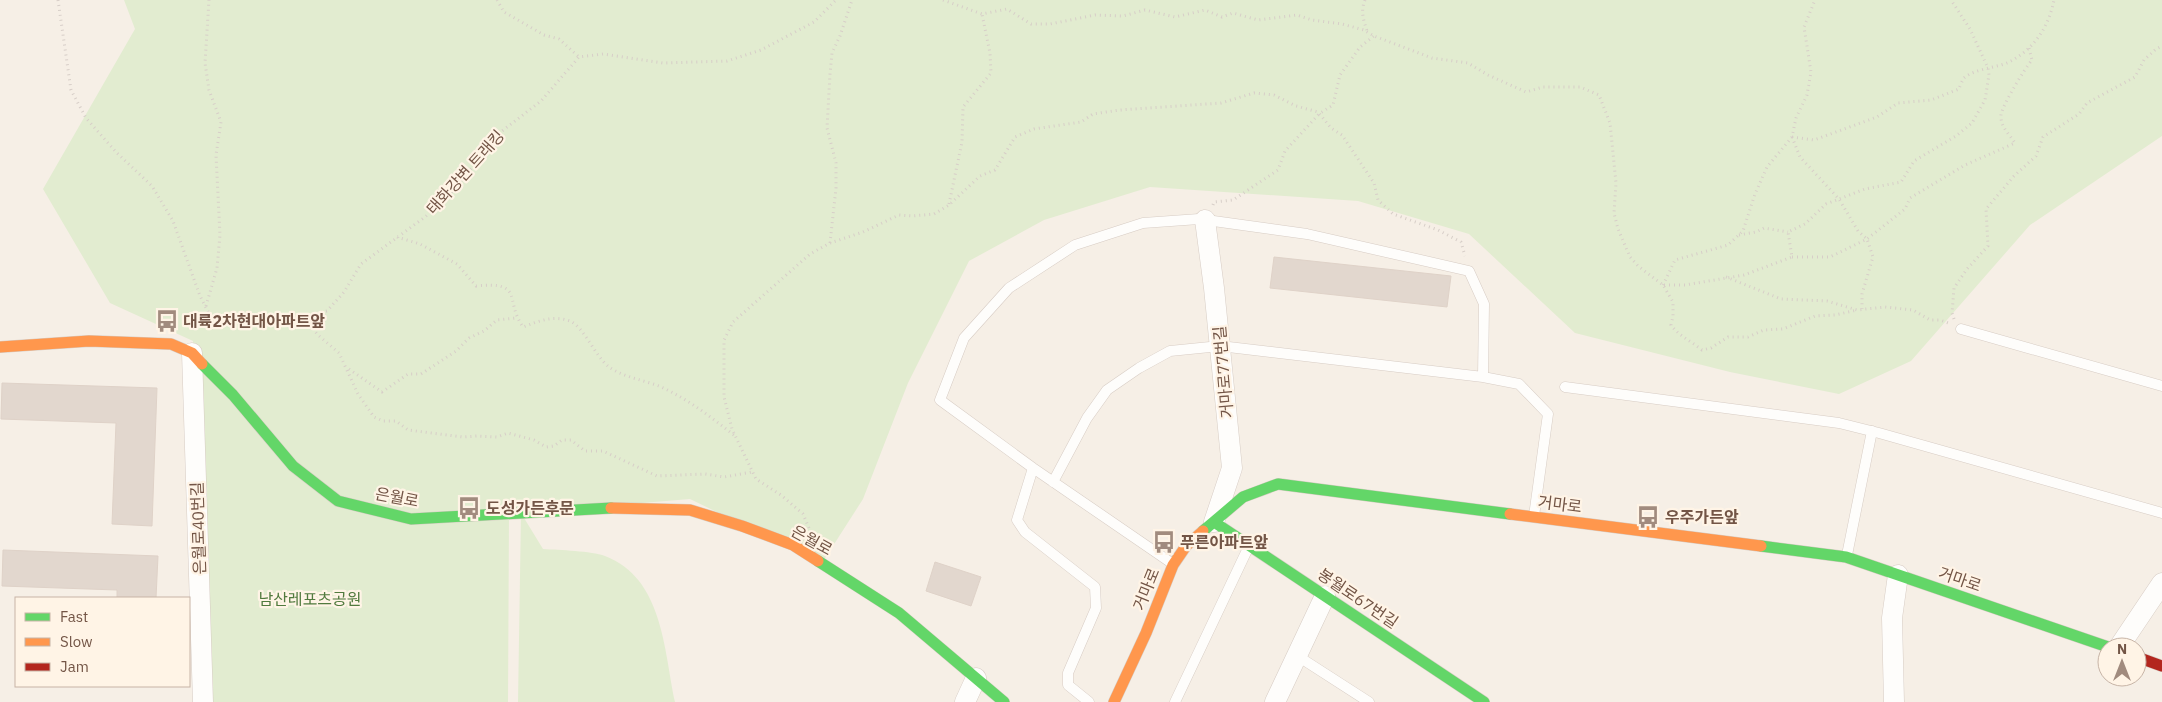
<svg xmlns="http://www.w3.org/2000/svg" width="2162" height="702" viewBox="0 0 2162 702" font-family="'IBM Plex Sans','Noto Sans KR',sans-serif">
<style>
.green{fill:#e2ecd0}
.building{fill:#e2d7ce;stroke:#dfd2c8}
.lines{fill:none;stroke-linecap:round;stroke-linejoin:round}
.lane-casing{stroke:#d7ccc4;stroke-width:11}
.street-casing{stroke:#d7ccc4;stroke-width:21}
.fast-casing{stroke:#d6cbc3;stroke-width:12}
.slow-casing{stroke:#d6cbc3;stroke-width:12}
.jam-casing{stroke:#d6cbc3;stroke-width:12}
.path{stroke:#d7cec8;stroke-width:3;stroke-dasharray:1 4;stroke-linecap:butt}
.lane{stroke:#fefdfb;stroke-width:10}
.street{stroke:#fefdfb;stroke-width:20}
.fast{stroke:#63d668;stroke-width:11}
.slow{stroke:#ff974d;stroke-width:11}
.jam{stroke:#b3261e;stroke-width:11}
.labels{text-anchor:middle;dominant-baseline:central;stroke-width:4.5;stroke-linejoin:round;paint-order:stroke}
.street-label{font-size:16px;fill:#735546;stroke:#fff4e6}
.poi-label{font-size:16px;font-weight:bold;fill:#735546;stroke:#fff4e6;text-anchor:start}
.park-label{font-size:16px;fill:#517a3e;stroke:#fff4e6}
</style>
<rect width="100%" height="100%" fill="#f6efe6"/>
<path class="green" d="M 124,0 L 2162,0 L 2162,136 L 2030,225 L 1911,361 L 1839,394 L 1730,372 L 1575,333 L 1469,234 L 1358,201 L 1150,187 L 1044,220 L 969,261 L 908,383 L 863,499 L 822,563 L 690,499 L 509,514 L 508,702 L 211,702 L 193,341 L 110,303 L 43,189 L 135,29 Z
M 521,513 L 543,549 C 560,550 591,551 605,556 C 663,578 664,650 675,702 L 518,702 Z"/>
<path class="building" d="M 1274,257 L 1451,276 L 1447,307 L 1270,288 Z
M 2,383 L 157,388 L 152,526 L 112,524 L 116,423 L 1,419 Z
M 3,550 L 158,556 L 156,598 L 117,598 L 117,590 L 2,586 Z
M 935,562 L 981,577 L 971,606 L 926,591 Z"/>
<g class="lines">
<defs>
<path id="lane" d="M 1961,329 L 2162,386
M 1565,387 L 1839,423 L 1879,433 L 2162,513
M 1033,468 L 1017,520 L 1025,532 L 1095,587 L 1096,608 L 1068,673 L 1068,685 L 1089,702
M 1053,482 L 1087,418 L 1107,390 L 1139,368 L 1170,351 L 1220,346 L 1483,377
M 1847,555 L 1872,431
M 1173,564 L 1033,468 L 940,400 L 964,338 L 1009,288 L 1075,245 L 1143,223 L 1199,219 L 1307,234 L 1469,271 L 1484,304 L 1483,377 L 1519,384 L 1548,414 L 1534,516
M 1296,655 L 1369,702
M 1175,702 L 1249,546"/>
<path id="street" d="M 1205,220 L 1214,288 L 1232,468 L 1214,522
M 192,353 L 203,702
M 2119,647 L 2162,583
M 965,702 L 976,678
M 1275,702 L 1325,596
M 1894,702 L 1892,618 L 1898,575"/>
<path id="fast" d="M 202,364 L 233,395 L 293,466 L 338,501 L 411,519 L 611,508
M 1214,522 L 1484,702
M 1203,531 L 1243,497 L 1278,484 L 1510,514
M 1761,546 L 1846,557 L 2108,647
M 818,561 L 899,613 L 1004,702"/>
<path id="slow" d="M 0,347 L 89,341 L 171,344 L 192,353 L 202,364
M 611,508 L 690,510 L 742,526 L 793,545 L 818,561
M 1510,514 L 1761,546
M 1114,702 L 1146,633 L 1173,565 L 1186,546 L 1203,531"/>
<path id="jam" d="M 2137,657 L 2162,666"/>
</defs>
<use href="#lane" class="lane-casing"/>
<use href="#street" class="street-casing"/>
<use href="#fast" class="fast-casing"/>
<use href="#slow" class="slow-casing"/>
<use href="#jam" class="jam-casing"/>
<path class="path" d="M 58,0 L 71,90 L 86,118 L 117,153 L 152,186 L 173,221 L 200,296 L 212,319 L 272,325 L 327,311 L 344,292 L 361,264 L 425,217 L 447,198 L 502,131 L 541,101 L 579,57 L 603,54 L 663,63 L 727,61 L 761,50 L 814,22 L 836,0
M 497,0 L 504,12 L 544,35 L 559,39 L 579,57
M 943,0 L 982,14 L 1007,9 L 1031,24 L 1050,24 L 1095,15 L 1123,16 L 1145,10 L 1175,17 L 1205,10 L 1222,17 L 1233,13 L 1258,20 L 1297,15 L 1312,20 L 1342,24 L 1364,30 L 1374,36 L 1432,58 L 1468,63 L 1488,75 L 1526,92 L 1543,87 L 1580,87 L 1599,95 L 1610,123 L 1616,183 L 1614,213 L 1618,229 L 1630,257 L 1638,266 L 1663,285 L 1673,302 L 1673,316 L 1671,325 C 1679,336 1691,341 1702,350 L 1711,348 L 1728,337 L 1748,337 L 1764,330 L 1783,329 L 1815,316 L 1835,315 L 1857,310
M 1365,0 C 1360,12 1364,21 1367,31
M 1792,137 L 1814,140 L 1877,117 L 1898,103 L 1931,100 L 1959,89 C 1960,86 1962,81 1964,78 C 1975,68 1999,68 2011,61 C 2035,48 2049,26 2054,0
M 1792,137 L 1800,157 L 1839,199 L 1858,231 L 1867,239 L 1873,257 L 1862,294 L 1862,309
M 949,204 L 962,142 L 963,107 L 991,73 L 990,53 L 982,14
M 1213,205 L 1214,202 L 1233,200 L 1278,170 L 1285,151 L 1319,114 L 1333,105 L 1340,75 L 1360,47 L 1374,36
M 1739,235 L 1756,232 L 1764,228 L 1788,232
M 397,237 L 420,244 L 457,264 L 476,286 C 525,281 504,300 523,327 C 539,321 553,315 570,321 C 584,327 595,356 609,367 C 623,377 643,380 659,386 C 688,399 711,417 735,436
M 830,243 L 836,188 L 836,163 L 827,128 L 830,74 L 832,53 L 840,36 L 852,0
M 1792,257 L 1830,257 L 1867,239 L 1905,209 L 1910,198 L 1965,165 L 2015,143 C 2009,134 2000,126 2001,115 C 2002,106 2025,68 2032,60 L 2029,48
M 1726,277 L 1781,299 L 1827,301 L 1857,310 L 1885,307 L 1913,310 L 1930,320 L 1940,320 L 1951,324
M 1663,285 L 1675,260 L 1728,245 L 1743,231 L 1755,194 L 1767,167 L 1792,137 L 1796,118 L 1807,95 L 1811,72 L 1804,27 L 1815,0
M 1664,285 L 1685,285 L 1744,275 L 1792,257 L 1788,232 L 1805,224 L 1826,204 L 1865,189 L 1901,182 L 1914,161 L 1956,136 L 1972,123 L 1985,100 L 1989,75 L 1988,68 L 1970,29 L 1951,0
M 206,306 L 217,268 L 220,235 L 216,155 L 221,122 L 209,90 L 205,63 L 209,0
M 303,317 L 318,335 L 339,353 L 358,394 L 374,417 L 383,421 L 396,421 L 408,430 L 463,437 L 477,436 L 497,437 L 508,433 L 534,440 L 546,447 L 554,446 L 562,440 L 571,440 L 585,451 L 603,451 L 657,476 L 705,474 L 724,477 L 752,472
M 1954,319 L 1952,313 L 1954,288 L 1967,269 L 1988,246 L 1986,209 L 2014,176 L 2036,156 L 2043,137 L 2079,114 L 2087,103 L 2135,77 L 2144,60 L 2156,49 L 2162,46
M 349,369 L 382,392 L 408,374 L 421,374 L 456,351 L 469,338 L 484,331 L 497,320 L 516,318
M 809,528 L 803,514 L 781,495 L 756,479 L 732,429 L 724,397 L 724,340 L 733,322 L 810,254 L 830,243 L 863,232 L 899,215 L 912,216 L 934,214 L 949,205 L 980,176 L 995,170 L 1015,137 L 1034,129 L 1081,122 L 1093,114 L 1120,110 L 1221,103 L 1254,93 L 1274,95 L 1296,106 L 1318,112 L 1331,128 L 1342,135 L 1374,183 L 1378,200 L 1393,214 L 1438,230 L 1461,242 L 1465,256"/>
<use href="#lane" class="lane"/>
<use href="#street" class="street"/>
<use href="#fast" class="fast"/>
<use href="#slow" class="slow"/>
<use href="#jam" class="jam"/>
</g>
<defs>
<symbol id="bus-bare" viewBox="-9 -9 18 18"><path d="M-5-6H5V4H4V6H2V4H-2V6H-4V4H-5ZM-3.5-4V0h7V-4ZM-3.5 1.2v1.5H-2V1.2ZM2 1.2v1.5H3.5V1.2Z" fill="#a18b7e" stroke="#fff4e6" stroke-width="2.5" paint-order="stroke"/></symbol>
</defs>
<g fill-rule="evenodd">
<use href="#bus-bare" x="151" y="305" width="32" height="32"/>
<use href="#bus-bare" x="453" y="492" width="32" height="32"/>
<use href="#bus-bare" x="1632" y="501" width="32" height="32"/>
<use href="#bus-bare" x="1148" y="526" width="32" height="32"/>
</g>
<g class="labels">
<g class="street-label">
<text transform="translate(465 172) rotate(-48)">태화강변 트래킹</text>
<text transform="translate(1223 372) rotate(-95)">거마로77번길</text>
<text transform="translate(397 497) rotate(11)">은월로</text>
<text transform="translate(1560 504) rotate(7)">거마로</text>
<text transform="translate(198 528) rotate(-92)">은월로40번길</text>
<text transform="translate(812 540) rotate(29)">은월로</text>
<text transform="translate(1960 579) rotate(19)">거마로</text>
<text transform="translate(1146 589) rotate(-68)">거마로</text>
<text transform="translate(1358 598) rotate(34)">봉월로67번길</text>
</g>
<g class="poi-label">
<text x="183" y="321">대륙2차현대아파트앞</text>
<text x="486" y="508">도성가든후문</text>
<text x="1665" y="517">우주가든앞</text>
<text x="1180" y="542">푸른아파트앞</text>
</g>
<g class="park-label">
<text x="310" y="599">남산레포츠공원</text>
</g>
</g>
<rect x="15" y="597" width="175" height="90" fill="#fff4e6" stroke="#c7b4a6"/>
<rect x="25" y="613" width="25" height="8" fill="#63d668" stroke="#c7b4a6"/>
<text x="60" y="622" font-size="15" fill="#735546">Fast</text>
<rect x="25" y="638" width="25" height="8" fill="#ff974d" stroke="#c7b4a6"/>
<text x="60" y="647" font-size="15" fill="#735546">Slow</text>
<rect x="25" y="663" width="25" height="8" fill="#b3261e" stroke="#c7b4a6"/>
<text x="60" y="672" font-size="15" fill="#735546">Jam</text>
<g transform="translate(2122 662)"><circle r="24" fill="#fff4e6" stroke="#c7b4a6"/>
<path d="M0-4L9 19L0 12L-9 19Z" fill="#a18b7e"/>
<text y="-8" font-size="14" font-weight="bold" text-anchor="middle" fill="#735546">N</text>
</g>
</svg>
